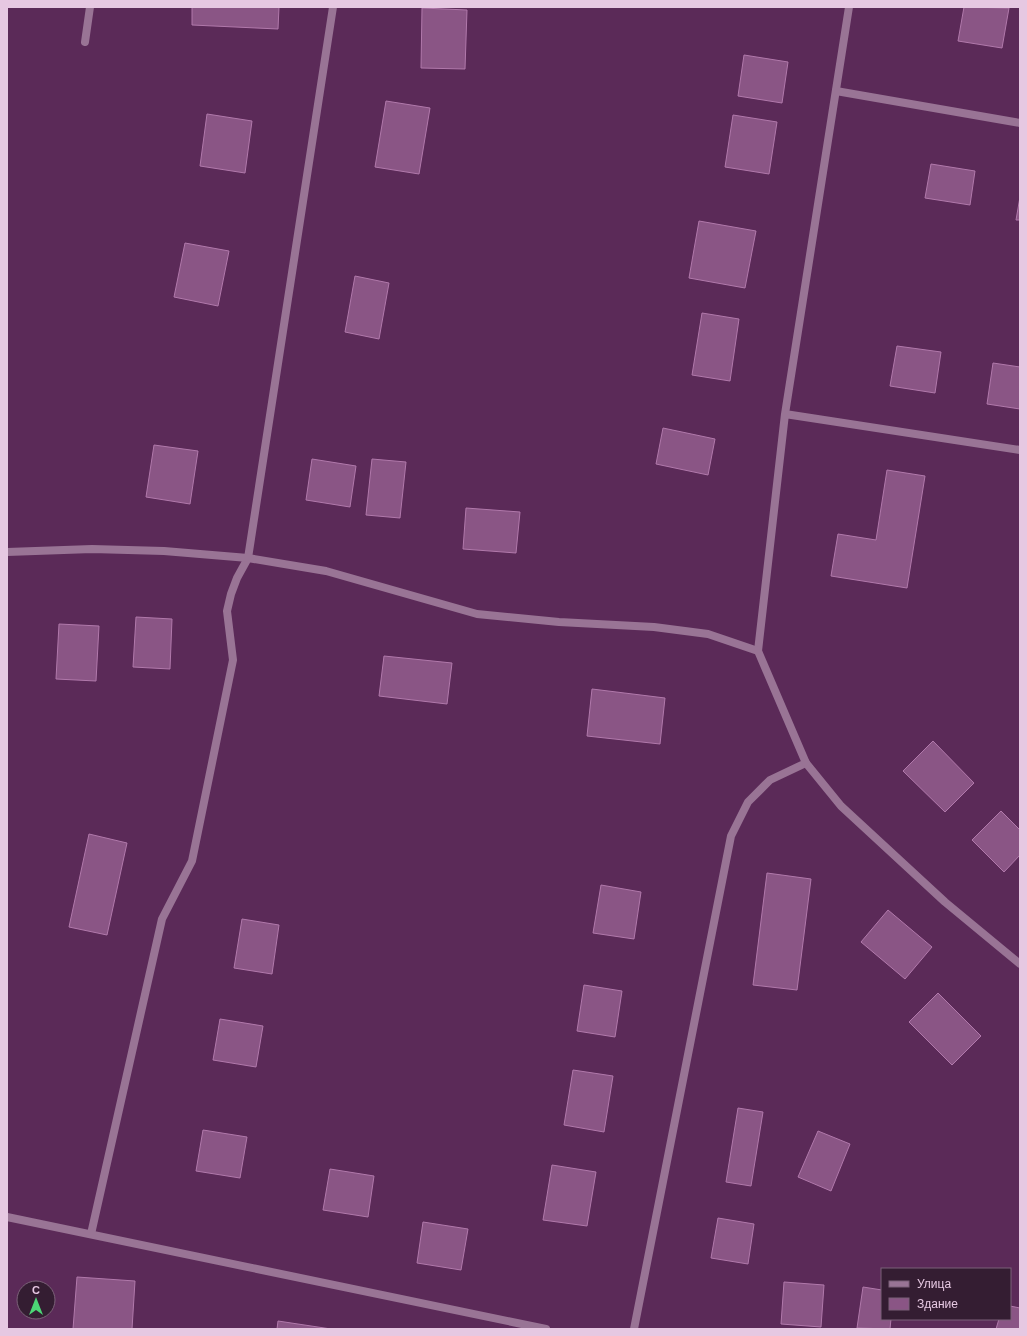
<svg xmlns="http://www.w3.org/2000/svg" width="1027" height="1336" viewBox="0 0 1027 1336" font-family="Helvetica,sans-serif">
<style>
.building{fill:#8a5585;stroke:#b179ab}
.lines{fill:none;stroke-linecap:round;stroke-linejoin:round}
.service{stroke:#997495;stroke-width:8}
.minor{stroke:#997495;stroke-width:8}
.tertiary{stroke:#997495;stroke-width:8}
</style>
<rect width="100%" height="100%" fill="#5b2a58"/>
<path class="building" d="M 192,7 L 279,7 L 278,29 L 192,25 Z
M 964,7 L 1009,8 L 1002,48 L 958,41 Z
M 422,8 L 467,10 L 465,69 L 421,68 Z
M 744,55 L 788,62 L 782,103 L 738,96 Z
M 386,101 L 430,108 L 419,174 L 375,167 Z
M 207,114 L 252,121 L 245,173 L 200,166 Z
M 733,115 L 777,122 L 769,174 L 725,167 Z
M 931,164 L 975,171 L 970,205 L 925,198 Z
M 1020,197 L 1020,220 L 1016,220 Z
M 699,221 L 756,231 L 745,288 L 689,278 Z
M 185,243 L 229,251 L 218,306 L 174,297 Z
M 355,276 L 389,283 L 379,339 L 345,332 Z
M 702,313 L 739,319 L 730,381 L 692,375 Z
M 897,346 L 941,352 L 935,393 L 890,386 Z
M 993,363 L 1020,367 L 1020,409 L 987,404 Z
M 663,428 L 715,439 L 708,475 L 656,464 Z
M 154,445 L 198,451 L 190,504 L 146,497 Z
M 312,459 L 356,466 L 350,507 L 306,500 Z
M 372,459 L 406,462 L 400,518 L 366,515 Z
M 887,470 L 925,476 L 907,588 L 831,576 L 838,534 L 876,540 Z
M 466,508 L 520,512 L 516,553 L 463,549 Z
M 136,617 L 172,619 L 170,669 L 133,667 Z
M 59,624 L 99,626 L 96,681 L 56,679 Z
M 384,656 L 452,663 L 447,704 L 379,696 Z
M 592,689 L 665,698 L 660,744 L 587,736 Z
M 933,741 L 974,783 L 945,812 L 903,771 Z
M 1001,811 L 1020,830 L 1020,855 L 1004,872 L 972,840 Z
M 89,834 L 127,843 L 107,935 L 69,927 Z
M 767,873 L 811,879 L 797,990 L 753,985 Z
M 601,885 L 641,892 L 634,939 L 593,933 Z
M 888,910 L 932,947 L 905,979 L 861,942 Z
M 242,919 L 279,925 L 272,974 L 234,968 Z
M 584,985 L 622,991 L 615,1037 L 577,1031 Z
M 938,993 L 981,1036 L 952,1065 L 909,1022 Z
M 220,1019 L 263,1026 L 256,1067 L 213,1060 Z
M 573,1070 L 613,1076 L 604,1132 L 564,1125 Z
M 738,1108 L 763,1112 L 751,1186 L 726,1182 Z
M 203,1130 L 247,1137 L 240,1178 L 196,1171 Z
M 818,1131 L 850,1144 L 831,1191 L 798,1177 Z
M 552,1165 L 596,1172 L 587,1226 L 543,1220 Z
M 330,1169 L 374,1176 L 368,1217 L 323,1210 Z
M 718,1218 L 754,1224 L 748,1264 L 711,1258 Z
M 423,1222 L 468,1229 L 461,1270 L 417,1263 Z
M 77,1277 L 135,1281 L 132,1329 L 73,1329 Z
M 784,1282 L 824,1285 L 821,1327 L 781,1324 Z
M 863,1287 L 882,1290 L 882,1319 L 891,1319 L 890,1329 L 857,1328 Z
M 1010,1306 L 1020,1308 L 1020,1329 L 996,1329 L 999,1319 L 1010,1319 Z
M 278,1321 L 331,1329 L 277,1329 Z"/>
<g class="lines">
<path class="service" d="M 85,42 L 90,7
M 836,91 L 1020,123
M 91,1234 L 162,919 L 192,861 L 233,660 L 227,611 L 231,594 L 237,578 L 248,558 L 333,7"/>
<path class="minor" d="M 785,414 L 1020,450
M 758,651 L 785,414 L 849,7
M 7,1217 L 546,1329
M 634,1329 L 731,836 L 748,802 L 770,780 L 806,763"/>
<path class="tertiary" d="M 7,552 L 92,549 L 164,551 L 248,558 L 326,571 L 477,614 L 559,622 L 654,627 L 708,634 L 758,651 L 806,763 L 841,806 L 945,902 L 1020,964"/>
</g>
<rect width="1027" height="1336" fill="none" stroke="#e6c8e2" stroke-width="16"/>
<rect x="881" y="1268" width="130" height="52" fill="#341d32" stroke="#7b6178"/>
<rect x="889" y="1281" width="20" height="6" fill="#997495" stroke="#7b6178"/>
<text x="917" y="1288" font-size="12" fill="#e6c8e2">Улица</text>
<rect x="889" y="1298" width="20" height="12" fill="#8a5585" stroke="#7b6178"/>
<text x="917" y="1308" font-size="12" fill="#e6c8e2">Здание</text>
<g transform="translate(36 1300)"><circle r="19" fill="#341d32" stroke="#7b6178"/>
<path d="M0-3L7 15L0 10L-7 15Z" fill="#4cd676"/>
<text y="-6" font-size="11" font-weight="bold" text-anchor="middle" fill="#e6c8e2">С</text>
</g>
</svg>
